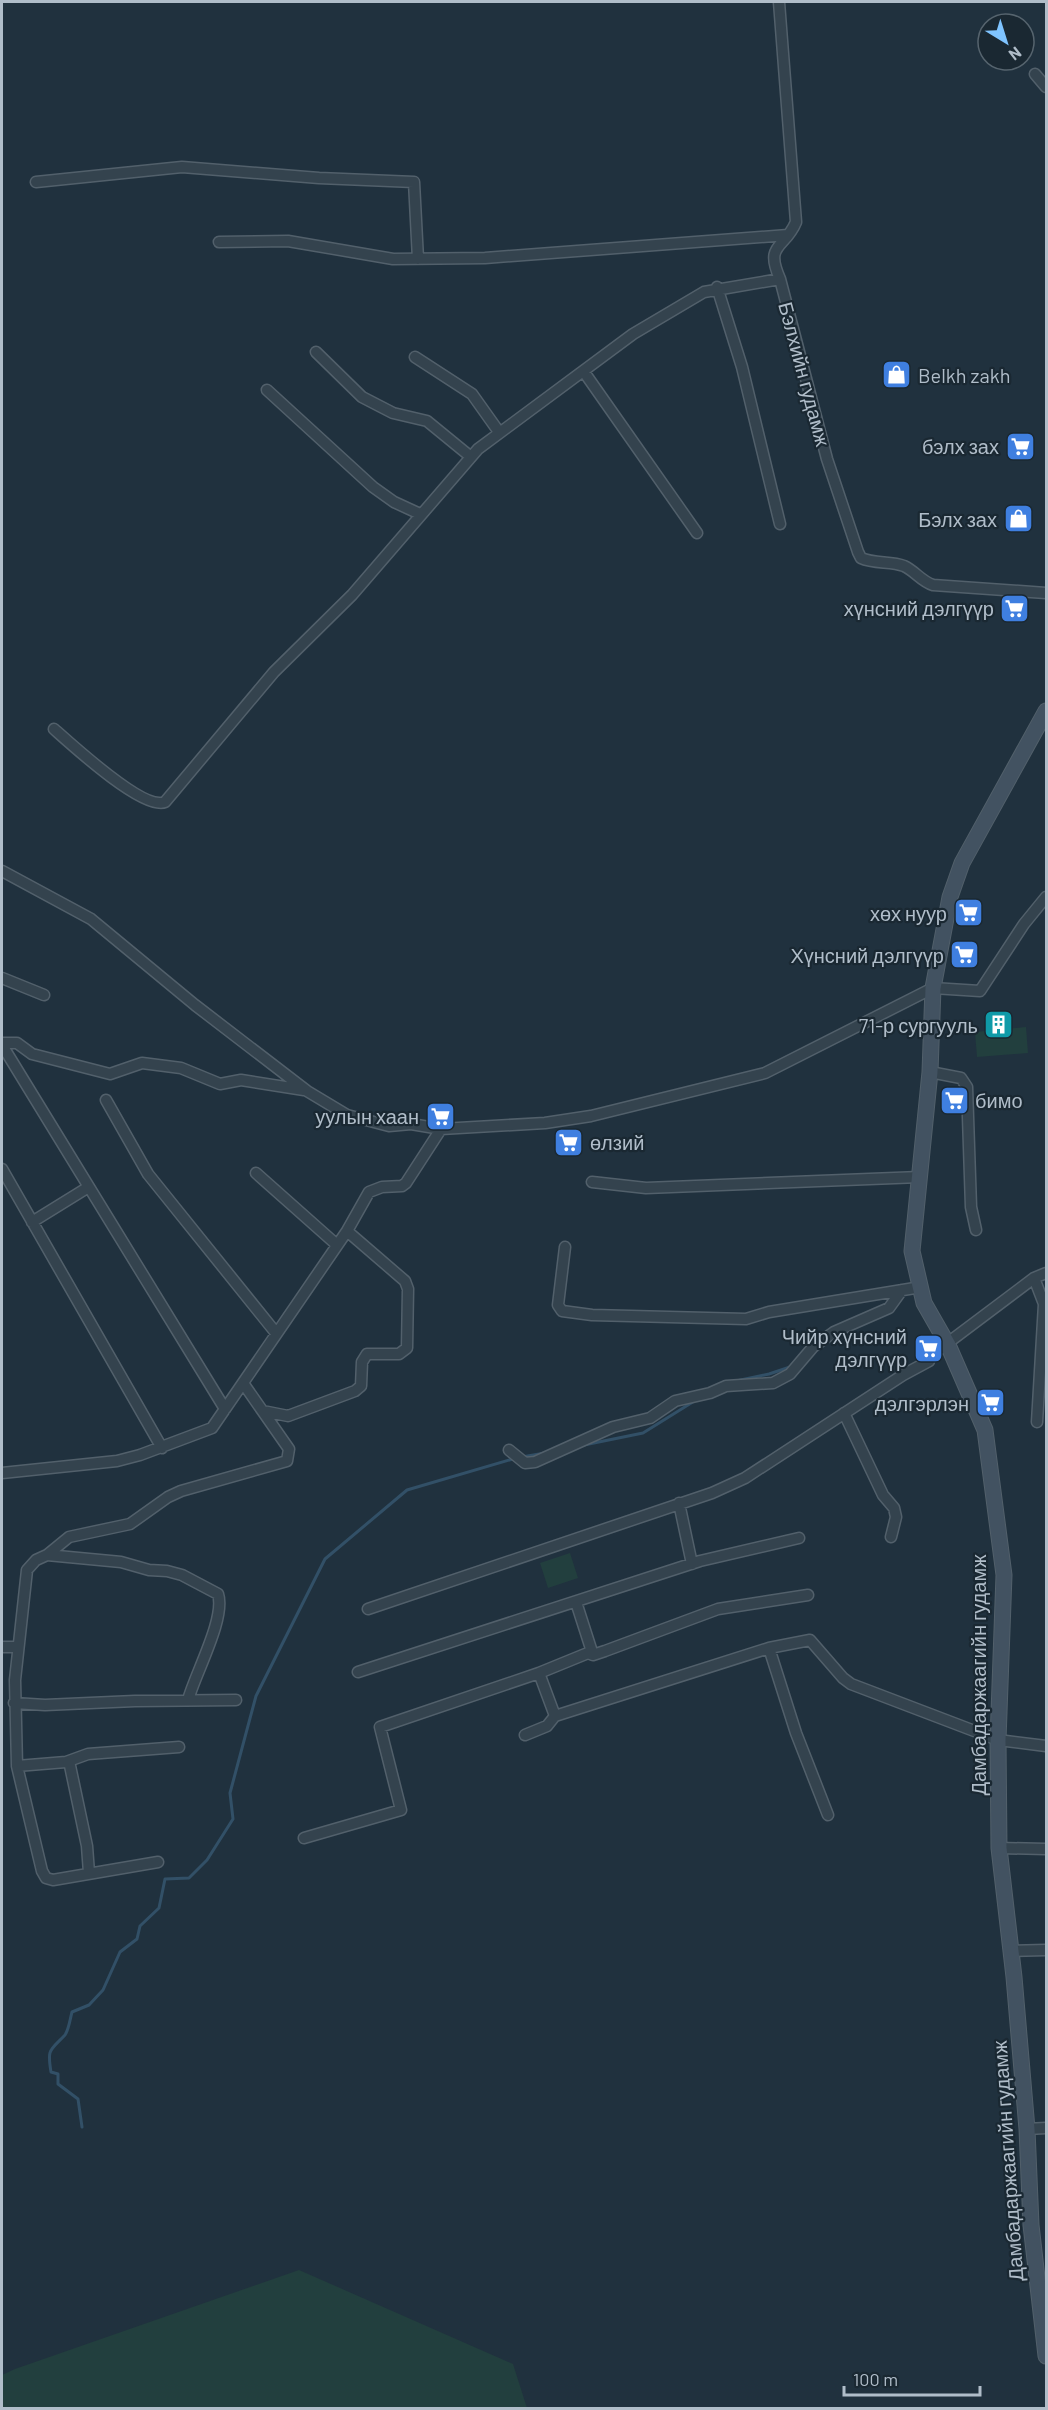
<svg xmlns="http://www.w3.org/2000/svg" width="1048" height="2410" viewBox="0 0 1048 2410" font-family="Barlow,sans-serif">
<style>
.green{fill:#223f3e}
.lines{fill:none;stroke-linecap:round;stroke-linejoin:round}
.stream{stroke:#325067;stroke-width:3}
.minor-casing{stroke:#52606b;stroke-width:13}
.secondary-casing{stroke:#52606b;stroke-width:17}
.minor{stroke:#34434e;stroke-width:10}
.secondary{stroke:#425261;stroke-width:15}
.labels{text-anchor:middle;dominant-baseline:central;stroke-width:4.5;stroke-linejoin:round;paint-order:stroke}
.street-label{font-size:20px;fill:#b0bdc9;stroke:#1a2832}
.poi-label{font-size:20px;fill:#b0bdc9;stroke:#1a2832;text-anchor:end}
</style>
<rect width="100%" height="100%" fill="#20313e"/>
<path class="green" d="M 1026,1027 L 1028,1053 L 977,1057 L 975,1032 Z
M 570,1553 L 578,1578 L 548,1588 L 540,1563 Z
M 299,2270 L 513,2364 L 527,2408 L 2,2408 L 2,2375 L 15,2369 Z"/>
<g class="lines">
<path class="stream" d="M 736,1381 L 769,1374 L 790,1367
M 584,1445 L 643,1433 L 696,1400
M 522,1457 L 545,1453
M 82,2127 L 78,2099 L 58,2084 L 58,2074 L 51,2072 C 47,2048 50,2051 65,2035 C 69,2029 70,2019 72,2012 L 89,2005 L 103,1990 L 120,1952 L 137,1939 L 140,1926 L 159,1908 L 165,1879 L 189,1878 L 207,1860 L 233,1819 L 230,1793 L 256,1696 L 325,1559 L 407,1490 L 516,1458"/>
<defs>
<path id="minor" d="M 779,2 L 796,222 C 785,249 764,243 780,279 L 827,459 L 858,552 L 861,558 C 874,564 891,561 904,566 C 915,571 921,581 933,585 L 1046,593
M 1035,74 L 1046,87
M 36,182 L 182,167 L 319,178 L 414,182 L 418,259
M 219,242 L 288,241 L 393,259 L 485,258 L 788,235
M 717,287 L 742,367 L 780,524
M 316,352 L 362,397 L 393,413 L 427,421 L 471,457
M 415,357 L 472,394 L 499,432
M 584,372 L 697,533
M 267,390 L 373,487 L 394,502 L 420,514
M 54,729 C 72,745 144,811 165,802 L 274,672 L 352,595 L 478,449 L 633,334 L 704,292 L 780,279
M 2,871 L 91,919 L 195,1005 L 307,1091 L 347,1115 L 389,1126 L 411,1124 L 441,1129 L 545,1123 L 591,1116 L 765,1073 L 933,988 L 980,991 L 1024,924 L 1046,897
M 2,978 L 44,995
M 2,1043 L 17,1043 L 32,1054 L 110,1074 L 142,1063 L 181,1068 L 220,1084 L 241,1080 L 304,1090
M 2,1045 L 225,1409
M 930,1072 L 961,1078 L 967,1087 L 971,1207 L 976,1230
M 106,1100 L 148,1174 L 276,1333
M 2,1169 L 162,1448
M 256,1173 L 337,1245
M 592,1182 L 646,1188 L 920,1177
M 32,1222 L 87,1188
M 565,1247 L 558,1305 L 562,1311 L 592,1315 L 746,1319 L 769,1312 L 921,1287
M 1034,1278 L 1044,1304 L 1037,1422
M 263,1411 L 288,1416 L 355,1391 L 361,1386 L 362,1362 L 367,1354 L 399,1354 L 407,1348 L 408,1289 L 405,1281 L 347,1231
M 844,1413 L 883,1495 L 894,1508 L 896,1517 L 891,1537
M 509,1450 L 525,1463 L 535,1462 L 613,1427 L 650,1418 L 675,1401 L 710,1393 L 726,1386 L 773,1383 L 790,1374 L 813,1347 L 834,1332 L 889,1308 L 902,1290
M 2,1473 L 117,1461 L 140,1455 L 212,1428 L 347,1231 L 369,1192 L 382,1187 L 402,1186 L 406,1183 L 441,1129
M 679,1503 L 692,1564
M 47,1555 L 121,1562 L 149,1570 L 167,1571 L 182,1575 L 218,1594 C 226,1618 195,1674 188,1700
M 576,1602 L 593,1655
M 368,1609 L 712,1493 L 745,1478 L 903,1375 L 929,1361 L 929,1357 L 1034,1278 L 1046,1273
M 2,1647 L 18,1647
M 769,1648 L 796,1733 L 828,1815
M 358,1672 L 700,1561 L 799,1538
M 14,1703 L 45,1705 L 135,1701 L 236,1700
M 555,1716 L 769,1648 L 810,1640 L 843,1678 L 851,1684 L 998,1740 L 1046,1746
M 525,1735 L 547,1726 L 555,1716 L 539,1673
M 69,1761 L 87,1846 L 89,1873
M 17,1766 L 66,1762 L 88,1754 L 179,1747
M 304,1838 L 401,1810 L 380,1727 L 539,1673 L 588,1653 L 593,1655 L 605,1651 L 718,1609 L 808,1595
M 999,1848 L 1046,1849
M 158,1862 L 53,1880 L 46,1878 L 42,1871 L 17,1766 L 15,1680 L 27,1570 L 36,1560 L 47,1555 L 69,1537 L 130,1524 L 168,1497 L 181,1491 L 287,1461 L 289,1449 L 243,1383
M 1011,1951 L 1046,1950
M 1027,2129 L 1046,2128"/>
<path id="secondary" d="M 1046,711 L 962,863 L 950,897 L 933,988 L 930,1072 L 912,1251 L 924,1303 L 948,1345 L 985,1430 L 1004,1575 L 998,1740 L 999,1848 L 1014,1977 L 1027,2129 L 1031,2225 L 1046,2356"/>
</defs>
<use href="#minor" class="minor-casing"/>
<use href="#secondary" class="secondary-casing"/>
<use href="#minor" class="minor"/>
<use href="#secondary" class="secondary"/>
</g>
<defs>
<symbol id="shop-square" viewBox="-11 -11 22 22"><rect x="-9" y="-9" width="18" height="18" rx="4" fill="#3f7fe0" stroke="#1a2832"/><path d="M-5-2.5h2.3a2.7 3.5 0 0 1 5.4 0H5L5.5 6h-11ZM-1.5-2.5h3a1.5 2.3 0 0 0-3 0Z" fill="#fff"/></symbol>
<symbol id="supermarket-square" viewBox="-11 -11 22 22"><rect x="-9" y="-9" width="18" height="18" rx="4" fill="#3f7fe0" stroke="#1a2832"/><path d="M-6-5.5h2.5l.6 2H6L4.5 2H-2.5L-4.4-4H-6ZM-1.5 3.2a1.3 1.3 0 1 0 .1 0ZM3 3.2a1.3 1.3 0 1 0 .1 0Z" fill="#fff"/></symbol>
<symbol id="building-square" viewBox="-11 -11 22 22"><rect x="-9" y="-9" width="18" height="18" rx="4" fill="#0f9aa8" stroke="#1a2832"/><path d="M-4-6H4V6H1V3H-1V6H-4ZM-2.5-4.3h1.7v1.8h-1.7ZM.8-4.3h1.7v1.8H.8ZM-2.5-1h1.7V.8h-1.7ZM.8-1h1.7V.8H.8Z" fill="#fff"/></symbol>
</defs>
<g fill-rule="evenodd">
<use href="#shop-square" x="880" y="358" width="33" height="33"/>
<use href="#supermarket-square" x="1004" y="430" width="33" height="33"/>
<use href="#shop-square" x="1002" y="502" width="33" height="33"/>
<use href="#supermarket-square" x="998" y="592" width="33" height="33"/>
<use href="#supermarket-square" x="952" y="896" width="33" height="33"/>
<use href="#supermarket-square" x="948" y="938" width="33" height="33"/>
<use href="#building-square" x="982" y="1008" width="33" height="33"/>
<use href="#supermarket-square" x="938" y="1084" width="33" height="33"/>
<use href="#supermarket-square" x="424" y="1100" width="33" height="33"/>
<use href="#supermarket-square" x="552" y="1126" width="33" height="33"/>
<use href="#supermarket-square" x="912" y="1332" width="33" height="33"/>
<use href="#supermarket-square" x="974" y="1386" width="33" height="33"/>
</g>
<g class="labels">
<g class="street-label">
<text transform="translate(805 374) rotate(75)">Бэлхийн гудамж</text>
<text transform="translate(978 1675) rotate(-90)">Дамбадаржаагийн гудамж</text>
<text transform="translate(1007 2161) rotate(-94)">Дамбадаржаагийн гудамж</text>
</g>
<g class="poi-label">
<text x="918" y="375" text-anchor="start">Belkh zakh</text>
<text x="999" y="446">бэлх зах</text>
<text x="997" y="519">Бэлх зах</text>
<text x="994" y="608">хүнсний дэлгүүр</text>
<text x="947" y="913">хөх нуур</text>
<text x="944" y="955">Хүнсний дэлгүүр</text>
<text x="978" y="1025">71-р сургууль</text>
<text x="975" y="1100" text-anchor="start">бимо</text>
<text x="419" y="1116">уулын хаан</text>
<text x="590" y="1142" text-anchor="start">өлзий</text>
<text x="907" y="1336">Чийр хүнсний<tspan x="907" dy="23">дэлгүүр</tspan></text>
<text x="969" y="1403">дэлгэрлэн</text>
</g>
</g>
<rect width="1048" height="2410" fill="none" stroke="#b0bdc9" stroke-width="6"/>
<g transform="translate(1006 42) rotate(142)"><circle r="28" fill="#1a2832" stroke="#56646e" stroke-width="1.5"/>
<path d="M0-4.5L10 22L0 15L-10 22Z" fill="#7fc4ff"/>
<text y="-9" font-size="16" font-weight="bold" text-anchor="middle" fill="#b0bdc9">N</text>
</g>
<path d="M844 2386v9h136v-9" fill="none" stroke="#b0bdc9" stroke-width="3"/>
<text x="853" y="2386" font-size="18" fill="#b0bdc9" stroke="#1a2832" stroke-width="4.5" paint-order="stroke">100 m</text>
</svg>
